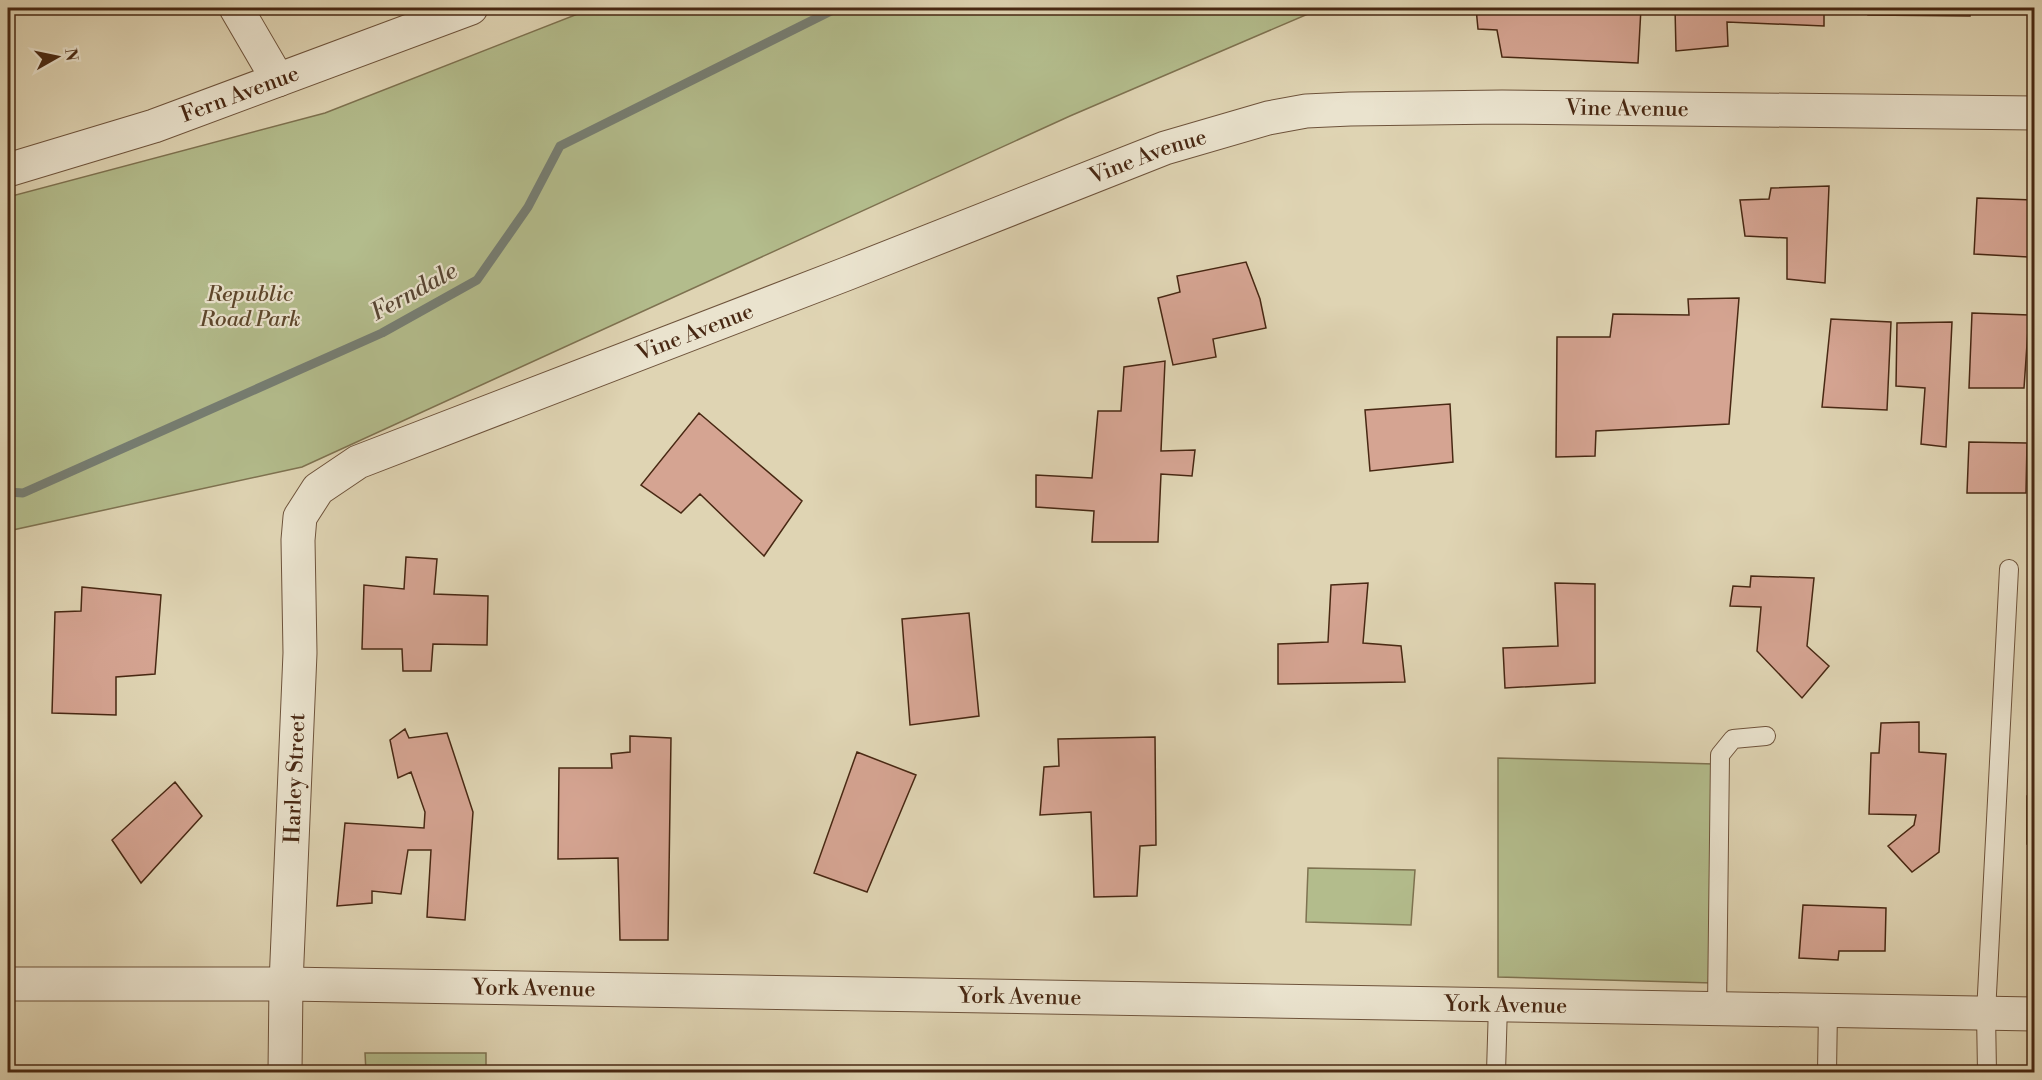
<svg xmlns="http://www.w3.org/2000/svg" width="2042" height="1080" viewBox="0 0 2042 1080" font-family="'Libre Bodoni',serif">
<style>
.green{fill:#b3bc8c;stroke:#7e7250;stroke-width:1.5}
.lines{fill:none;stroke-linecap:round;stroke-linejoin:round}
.stream{stroke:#767e73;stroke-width:9}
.building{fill:#d5a492;stroke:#482813;stroke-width:1.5}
.lane-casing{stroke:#6e533b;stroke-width:20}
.street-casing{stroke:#6e533b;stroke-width:35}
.lane{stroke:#eae3ce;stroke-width:18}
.street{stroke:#eae3ce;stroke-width:33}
.labels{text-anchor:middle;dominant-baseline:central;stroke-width:4.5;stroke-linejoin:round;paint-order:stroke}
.street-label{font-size:22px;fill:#482813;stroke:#eae3ce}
.park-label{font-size:22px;font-style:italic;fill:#5d462b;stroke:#eae3ce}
.water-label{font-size:24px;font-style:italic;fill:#574533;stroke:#eae3ce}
</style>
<rect width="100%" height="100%" fill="#dfd4b3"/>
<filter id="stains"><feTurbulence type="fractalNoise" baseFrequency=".00333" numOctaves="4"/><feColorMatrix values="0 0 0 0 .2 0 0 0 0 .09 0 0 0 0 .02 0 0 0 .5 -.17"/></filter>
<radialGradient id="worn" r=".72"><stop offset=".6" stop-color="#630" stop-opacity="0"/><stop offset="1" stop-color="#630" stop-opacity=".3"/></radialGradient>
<path class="green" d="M 593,8 L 1322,8 L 1070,116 L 302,467 L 8,531 L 8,197 L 325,113 Z
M 1498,758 L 1714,764 L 1713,983 L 1498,977 Z
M 1308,868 L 1415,870 L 1411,925 L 1306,922 Z
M 365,1053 L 486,1053 L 486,1072 L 366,1072 Z"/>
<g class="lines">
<path class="stream" d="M 8,492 L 23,493 L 382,333 L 477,280 L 528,207 L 560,146 L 837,8"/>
</g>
<path class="building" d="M 1476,8 L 1641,8 L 1638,63 L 1502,57 L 1497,30 L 1478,29 Z
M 1675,8 L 1824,8 L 1824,26 L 1727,22 L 1728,46 L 1676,51 Z
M 1868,8 L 1970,8 L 1970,16 L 1868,15 Z
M 2023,8 L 2034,8 L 2034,14 Z
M 1829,186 L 1825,283 L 1787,279 L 1787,238 L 1745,236 L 1740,200 L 1769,199 L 1771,188 Z
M 1977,198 L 2034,200 L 2028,257 L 1974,254 Z
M 1246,262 L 1260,299 L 1266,328 L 1213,339 L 1216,357 L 1173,365 L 1158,298 L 1180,292 L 1177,276 Z
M 1739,298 L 1729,424 L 1596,431 L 1595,456 L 1556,457 L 1557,337 L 1610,337 L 1613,314 L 1689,315 L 1688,299 Z
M 1972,313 L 2029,315 L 2024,388 L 1969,388 Z
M 1831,319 L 1891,322 L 1887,410 L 1822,407 Z
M 1952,322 L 1946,447 L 1921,444 L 1925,388 L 1896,386 L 1897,323 Z
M 1165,361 L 1161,451 L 1195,450 L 1192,476 L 1161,474 L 1158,542 L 1092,542 L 1094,511 L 1036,507 L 1036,475 L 1092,478 L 1098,411 L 1121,411 L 1124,367 Z
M 1450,404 L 1453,462 L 1370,471 L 1365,410 Z
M 699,413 L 802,501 L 764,556 L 700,494 L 681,513 L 641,485 Z
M 1969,442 L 2027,443 L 2026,493 L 1967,493 Z
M 406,557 L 437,559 L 434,594 L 488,596 L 487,645 L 433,644 L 431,671 L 403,671 L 402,649 L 362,649 L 364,585 L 404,589 Z
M 1751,576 L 1814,578 L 1807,646 L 1829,666 L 1802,698 L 1757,651 L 1761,607 L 1730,606 L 1733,586 L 1750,587 Z
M 1368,583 L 1363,643 L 1401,646 L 1405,682 L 1278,684 L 1278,644 L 1328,642 L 1331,585 Z
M 1555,583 L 1595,584 L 1595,683 L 1505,688 L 1503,648 L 1558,646 Z
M 82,587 L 161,595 L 155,674 L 116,677 L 116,715 L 52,713 L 55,612 L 81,611 Z
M 969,613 L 979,716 L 910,725 L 902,619 Z
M 1919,722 L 1919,752 L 1946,754 L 1939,852 L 1912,872 L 1888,846 L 1914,825 L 1916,815 L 1869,814 L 1871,753 L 1879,753 L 1881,723 Z
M 405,729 L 409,738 L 447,733 L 473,812 L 465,920 L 427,917 L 431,850 L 408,850 L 401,894 L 372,891 L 372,903 L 337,906 L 345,823 L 424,828 L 425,812 L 411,772 L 398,778 L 390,740 Z
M 630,736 L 671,738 L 668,940 L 620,940 L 618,858 L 558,859 L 559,768 L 612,768 L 611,754 L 630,752 Z
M 1155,737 L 1156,845 L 1140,846 L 1137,896 L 1094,897 L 1091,812 L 1040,815 L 1044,767 L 1059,766 L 1058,739 Z
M 857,752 L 916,775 L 867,892 L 814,873 Z
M 175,782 L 202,816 L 141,883 L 112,840 Z
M 2027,796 L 2034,796 L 2034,845 L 2027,844 Z
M 1803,905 L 1886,908 L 1885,951 L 1839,951 L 1838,960 L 1799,958 Z"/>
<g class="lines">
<defs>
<path id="lane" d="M 1717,1008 L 1720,755 L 1733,739 L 1766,736
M 1496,1072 L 1498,1005
M 1827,1072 L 1828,1010
M 1987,1072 L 1986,1013 L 2009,569"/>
<g id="street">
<path d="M 236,8 L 278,80"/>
<path id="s1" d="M 8,170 L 154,126 L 471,8"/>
<path id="s2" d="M 8,984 L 286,984 L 2034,1014"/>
<path id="s3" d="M 285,1072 L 286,984 L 300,653 L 298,540 L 300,517 L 318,489 L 358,462 L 846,274 L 1165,148 L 1268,118 L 1306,111 L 1350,109 L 1502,107 L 2034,113"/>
</g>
</defs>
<use href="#lane" class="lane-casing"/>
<use href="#street" class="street-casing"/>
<use href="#lane" class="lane"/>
<use href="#street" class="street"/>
</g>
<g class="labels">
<g class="street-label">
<text stroke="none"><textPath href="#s1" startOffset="244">Fern Avenue</textPath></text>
<text stroke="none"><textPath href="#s3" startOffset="1970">Vine Avenue</textPath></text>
<text stroke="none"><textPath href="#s3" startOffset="1484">Vine Avenue</textPath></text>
<text stroke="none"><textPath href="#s3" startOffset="998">Vine Avenue</textPath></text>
<text stroke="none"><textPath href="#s3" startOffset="294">Harley Street</textPath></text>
<text stroke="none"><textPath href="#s2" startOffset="526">York Avenue</textPath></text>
<text stroke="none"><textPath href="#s2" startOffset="1012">York Avenue</textPath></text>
<text stroke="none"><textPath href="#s2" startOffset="1498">York Avenue</textPath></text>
</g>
<g class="park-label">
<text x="250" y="294">Republic<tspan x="250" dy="25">Road Park</tspan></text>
</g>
<g class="water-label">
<text transform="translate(414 292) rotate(-29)">Ferndale</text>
</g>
</g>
<rect width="2042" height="1080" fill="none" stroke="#dfd4b3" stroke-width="30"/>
<rect x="9" y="9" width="2024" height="1062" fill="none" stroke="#482813" stroke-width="3"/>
<rect x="15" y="15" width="2012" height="1050" fill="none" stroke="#482813" stroke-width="1.5"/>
<g transform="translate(57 57) rotate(81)" stroke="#eae3ce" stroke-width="4.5" paint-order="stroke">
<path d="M0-4.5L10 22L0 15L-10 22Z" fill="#482813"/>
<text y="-9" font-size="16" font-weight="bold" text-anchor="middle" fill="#482813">N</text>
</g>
<rect width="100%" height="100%" filter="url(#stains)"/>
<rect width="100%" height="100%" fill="url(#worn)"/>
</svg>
